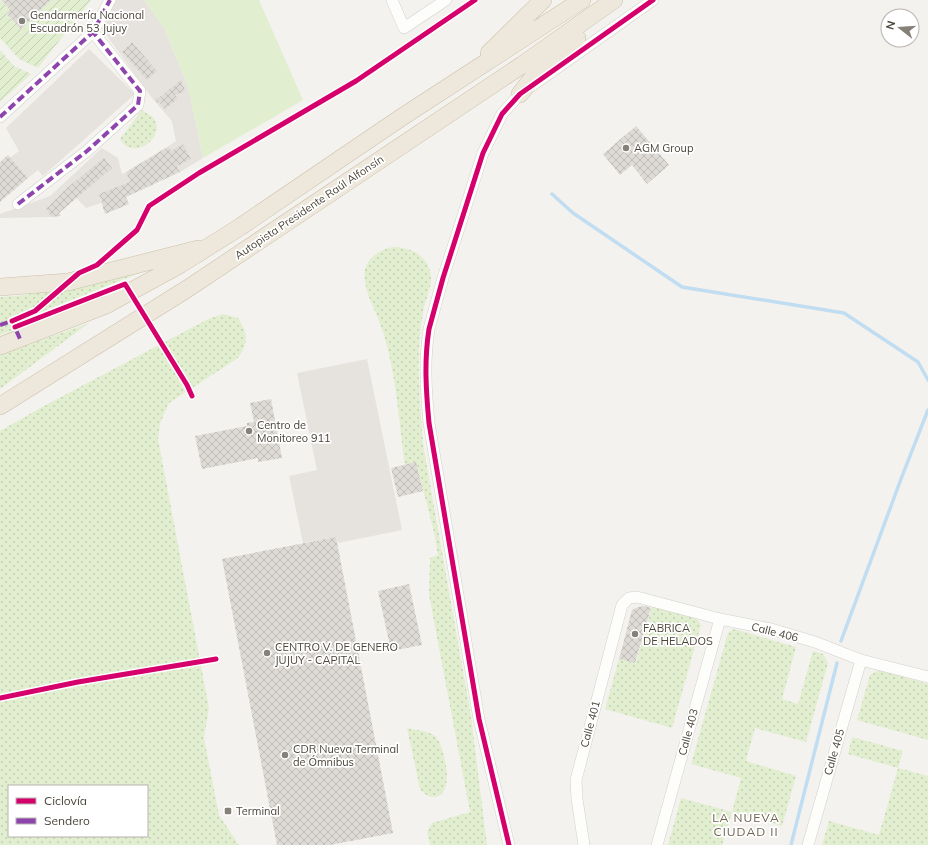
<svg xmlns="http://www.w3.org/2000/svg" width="928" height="845" viewBox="0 0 928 845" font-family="Mulish,sans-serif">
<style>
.industrial{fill:#e6e2de}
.grass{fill:url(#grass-dots);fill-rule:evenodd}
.park{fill:#e1eecf}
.garden{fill:url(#garden-furrows)}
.parking{fill:#e6e3df}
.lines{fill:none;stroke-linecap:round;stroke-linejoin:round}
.stream{stroke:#c0ddf1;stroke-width:3.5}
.building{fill:url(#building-cross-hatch)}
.minor-casing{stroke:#d2d0cb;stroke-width:12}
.highway-casing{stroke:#ccbfa9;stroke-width:18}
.minor{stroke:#fdfdfc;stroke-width:11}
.highway{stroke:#ede8db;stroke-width:17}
.quiet{stroke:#8e44ad;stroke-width:4;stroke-dasharray:8 4;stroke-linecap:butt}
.cycleway-casing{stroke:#fff;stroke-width:8}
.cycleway{stroke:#d6006c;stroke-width:5}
.poi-dot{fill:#868178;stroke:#fff;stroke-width:1.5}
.labels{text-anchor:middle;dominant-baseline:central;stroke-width:3.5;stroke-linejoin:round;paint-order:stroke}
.poi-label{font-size:11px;fill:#4b4439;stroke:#fff;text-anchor:start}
.street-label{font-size:11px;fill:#4b4439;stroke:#fff}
.neighbourhood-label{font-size:12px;letter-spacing:1px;fill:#6e6250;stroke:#fff}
</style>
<defs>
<pattern id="grass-dots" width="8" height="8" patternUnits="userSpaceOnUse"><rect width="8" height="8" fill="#e1eecf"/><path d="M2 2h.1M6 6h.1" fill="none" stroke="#c3cdb2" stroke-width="1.8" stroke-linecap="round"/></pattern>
<pattern id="garden-furrows" width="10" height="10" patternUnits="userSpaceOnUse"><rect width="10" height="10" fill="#e1eecf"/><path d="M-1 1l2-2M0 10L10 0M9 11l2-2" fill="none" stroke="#c3cdb2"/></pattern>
<pattern id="building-cross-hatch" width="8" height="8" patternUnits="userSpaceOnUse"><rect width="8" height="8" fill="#dedbd6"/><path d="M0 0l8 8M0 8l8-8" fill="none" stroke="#c0bdb8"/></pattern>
</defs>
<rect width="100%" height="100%" fill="#f4f2ee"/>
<path class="industrial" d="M 116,0 L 144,0 L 164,28 L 188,87 L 203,158 L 180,172 L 169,146 L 176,141 L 172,121 L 152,98 L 102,29 Z
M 89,49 L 135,94 L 43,176 L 38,170 L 28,178 L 10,158 L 19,151 L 6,128 Z
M 102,148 L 118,158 L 122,174 L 126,172 L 134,193 L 126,196 L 99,194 L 101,203 L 86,208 L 67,188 L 46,209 L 51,217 L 0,218 L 0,214 L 50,196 Z"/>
<path class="grass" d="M 142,110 C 145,113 152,115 154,119 C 167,136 133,163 120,139 Z
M 392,247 C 408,247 425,253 430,271 C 434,285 425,299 423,312 C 415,357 420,399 423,444 L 471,716 L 487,845 L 430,845 L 427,832 L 432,823 L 470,812 L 429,595 L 430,558 L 438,555 L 434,532 L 416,462 L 405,465 C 398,416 396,362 377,316 C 371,302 362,284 365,269 C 369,256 380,250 392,247 Z
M 157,266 L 11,324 L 13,330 L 0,335 L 0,297 C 54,294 105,280 157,266 Z
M 223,314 L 238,318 C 248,333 249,343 238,358 L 169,403 L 160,423 L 158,439 L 209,708 L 204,738 L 219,815 L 239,845 L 0,845 L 0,431 L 44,406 L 208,319 ZM 9,786 L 147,786 L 147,836 L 9,836 Z
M 89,323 L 0,389 L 0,355 Z
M 652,606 L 697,619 L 701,625 L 672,728 L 605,709 L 619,659 L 636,663 Z
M 734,629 L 796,647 L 782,699 L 798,704 L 813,651 L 823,654 L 828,663 L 806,742 L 755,728 L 746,761 L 796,776 L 782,826 L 732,812 L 722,845 L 668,845 L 681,798 L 732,812 L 741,778 L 691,764 L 728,633 Z
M 879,670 L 928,684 L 928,740 L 857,720 L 870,675 Z
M 407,728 C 416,730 430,731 436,737 C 445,747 455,794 436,797 C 429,798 424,794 420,789 Z
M 852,737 L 903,751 L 898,768 L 928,776 L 928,845 L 822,845 L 829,821 L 879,835 L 898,768 L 848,754 Z"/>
<path class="park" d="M 144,0 L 259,0 L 303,100 L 203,158 L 188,87 L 164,28 Z"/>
<path class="garden" d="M 0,0 L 6,5 L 17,2 L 6,13 L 21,29 L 51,0 L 91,0 L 38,68 L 19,59 L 0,38 Z
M 0,50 L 14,66 L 31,74 L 0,102 Z"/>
<path class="parking" d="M 367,359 L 402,530 L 338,543 L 336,537 L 303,543 L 289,476 L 317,470 L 297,373 Z"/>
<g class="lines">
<path class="stream" d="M 552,194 L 573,213 L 682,287 L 844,313 L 918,362 L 928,380
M 841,641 L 901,479 L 928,410
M 791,845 L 837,663"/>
</g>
<path class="building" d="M 1,0 L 51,0 L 21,29 L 6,13 L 10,9 Z
M 132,42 L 157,71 L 147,80 L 122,52 Z
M 181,80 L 185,91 L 175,95 L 178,99 L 165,109 L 159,102 L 157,103 L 156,100 Z
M 636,126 L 669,165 L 647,184 L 632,165 L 620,175 L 603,154 Z
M 183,144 L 191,159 L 177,166 L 180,172 L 126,197 L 129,204 L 105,214 L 99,194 L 130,182 L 126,172 L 169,146 L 171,151 Z
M 8,155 L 28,178 L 0,202 L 0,162 Z
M 104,158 L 112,168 L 59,213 L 61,216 L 51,217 L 46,209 L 67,188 Z
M 271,399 L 282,458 L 258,462 L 258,458 L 202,469 L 195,436 L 247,426 L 247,423 L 254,422 L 250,403 Z
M 416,462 L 423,491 L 398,497 L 391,468 Z
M 336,537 L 393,833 L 330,845 L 277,845 L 222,559 Z
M 409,584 L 422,645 L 391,651 L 378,591 Z
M 645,606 L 651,608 L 635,663 L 619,659 L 632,610 L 638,607 Z"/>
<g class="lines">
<defs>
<path id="minor" d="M 392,0 L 404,28 L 446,0
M 0,117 L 93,32 L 110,0
M 18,204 L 87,151 L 138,105 L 140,91 L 93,32
M 509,845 L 479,719 L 429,423 C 426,391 424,361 429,329 L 443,278 L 483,153 L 502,114 L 520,94 L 653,0
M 584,845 L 577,799 L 576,780 L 622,605 L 629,598 L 637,597 L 720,619 L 771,629 L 815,642 L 861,660 L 928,677
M 657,845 L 720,619
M 808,845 L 861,660"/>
<path id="highway" d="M 489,53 L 543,0
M 520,94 L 537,72 L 577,38
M 0,287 L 68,282 L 198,249
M 0,346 L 106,305 L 181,264 L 240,227 L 402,117 L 582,0
M 0,406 L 187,289 L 522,65 L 614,0"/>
</defs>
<use href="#minor" class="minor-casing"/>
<use href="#highway" class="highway-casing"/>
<use href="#minor" class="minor"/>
<use href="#highway" class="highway"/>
<path class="quiet" d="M 0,117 L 93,32 L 110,0
M 18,204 L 87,151 L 138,105 L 140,91 L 93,32
M 0,325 L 12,321 L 20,339"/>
<defs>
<path id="cycleway" d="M 12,321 L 35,311 L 79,273 L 97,265 L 137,230 L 149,206 L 199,173 L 356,81 L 475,0
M 15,327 L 125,284 L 187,385 L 192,396
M 0,698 L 78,682 L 216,659
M 509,845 L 479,719 L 429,423 C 426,391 424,361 429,329 L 443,278 L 483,153 L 502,114 L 520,94 L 653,0"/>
</defs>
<use href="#cycleway" class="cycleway-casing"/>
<use href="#cycleway" class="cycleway"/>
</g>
<g class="poi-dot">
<circle cx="22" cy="21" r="4"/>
<circle cx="626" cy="148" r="4"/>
<circle cx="249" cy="431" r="4"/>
<circle cx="635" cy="634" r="4"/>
<circle cx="267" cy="653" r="4"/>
<circle cx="285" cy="755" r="4"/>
<rect x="224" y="807" width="8" height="8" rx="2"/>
</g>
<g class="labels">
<g class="poi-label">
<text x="30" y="15">Gendarmería Nacional<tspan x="30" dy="13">Escuadrón 53 Jujuy</tspan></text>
<text x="634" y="148">AGM Group</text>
<text x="257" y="425">Centro de<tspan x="257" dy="13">Monitoreo 911</tspan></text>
<text x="643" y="628">FABRICA<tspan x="643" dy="13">DE HELADOS</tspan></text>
<text x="275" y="647">CENTRO V. DE GENERO<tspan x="275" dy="13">JUJUY - CAPITAL</tspan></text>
<text x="293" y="749">CDR Nueva Terminal<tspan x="293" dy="13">de Ómnibus</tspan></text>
<text x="236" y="811">Terminal</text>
</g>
<g class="street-label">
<text transform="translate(309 207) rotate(-34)">Autopista Presidente Raúl Alfonsín</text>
<text transform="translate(775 632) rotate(14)">Calle 406</text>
<text transform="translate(590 724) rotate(-75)">Calle 401</text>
<text transform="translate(688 732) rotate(-75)">Calle 403</text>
<text transform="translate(834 752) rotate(-74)">Calle 405</text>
</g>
<g class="neighbourhood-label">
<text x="746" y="817">LA NUEVA<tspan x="746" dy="14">CIUDAD II</tspan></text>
</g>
</g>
<rect x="8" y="785" width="140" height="52" fill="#ffffff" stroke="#b7b4b0"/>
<rect x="16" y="798" width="20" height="6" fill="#d6006c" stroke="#b7b4b0"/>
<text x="44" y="805" font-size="12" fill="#4b4439">Ciclovía</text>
<rect x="16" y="818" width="20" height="6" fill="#8e44ad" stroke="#b7b4b0"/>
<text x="44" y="825" font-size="12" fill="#4b4439">Sendero</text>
<g transform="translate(900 28) rotate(287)"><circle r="19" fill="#ffffff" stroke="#b7b4b0"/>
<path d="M0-3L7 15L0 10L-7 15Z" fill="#868178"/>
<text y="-6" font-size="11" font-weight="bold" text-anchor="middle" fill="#4b4439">N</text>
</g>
</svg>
